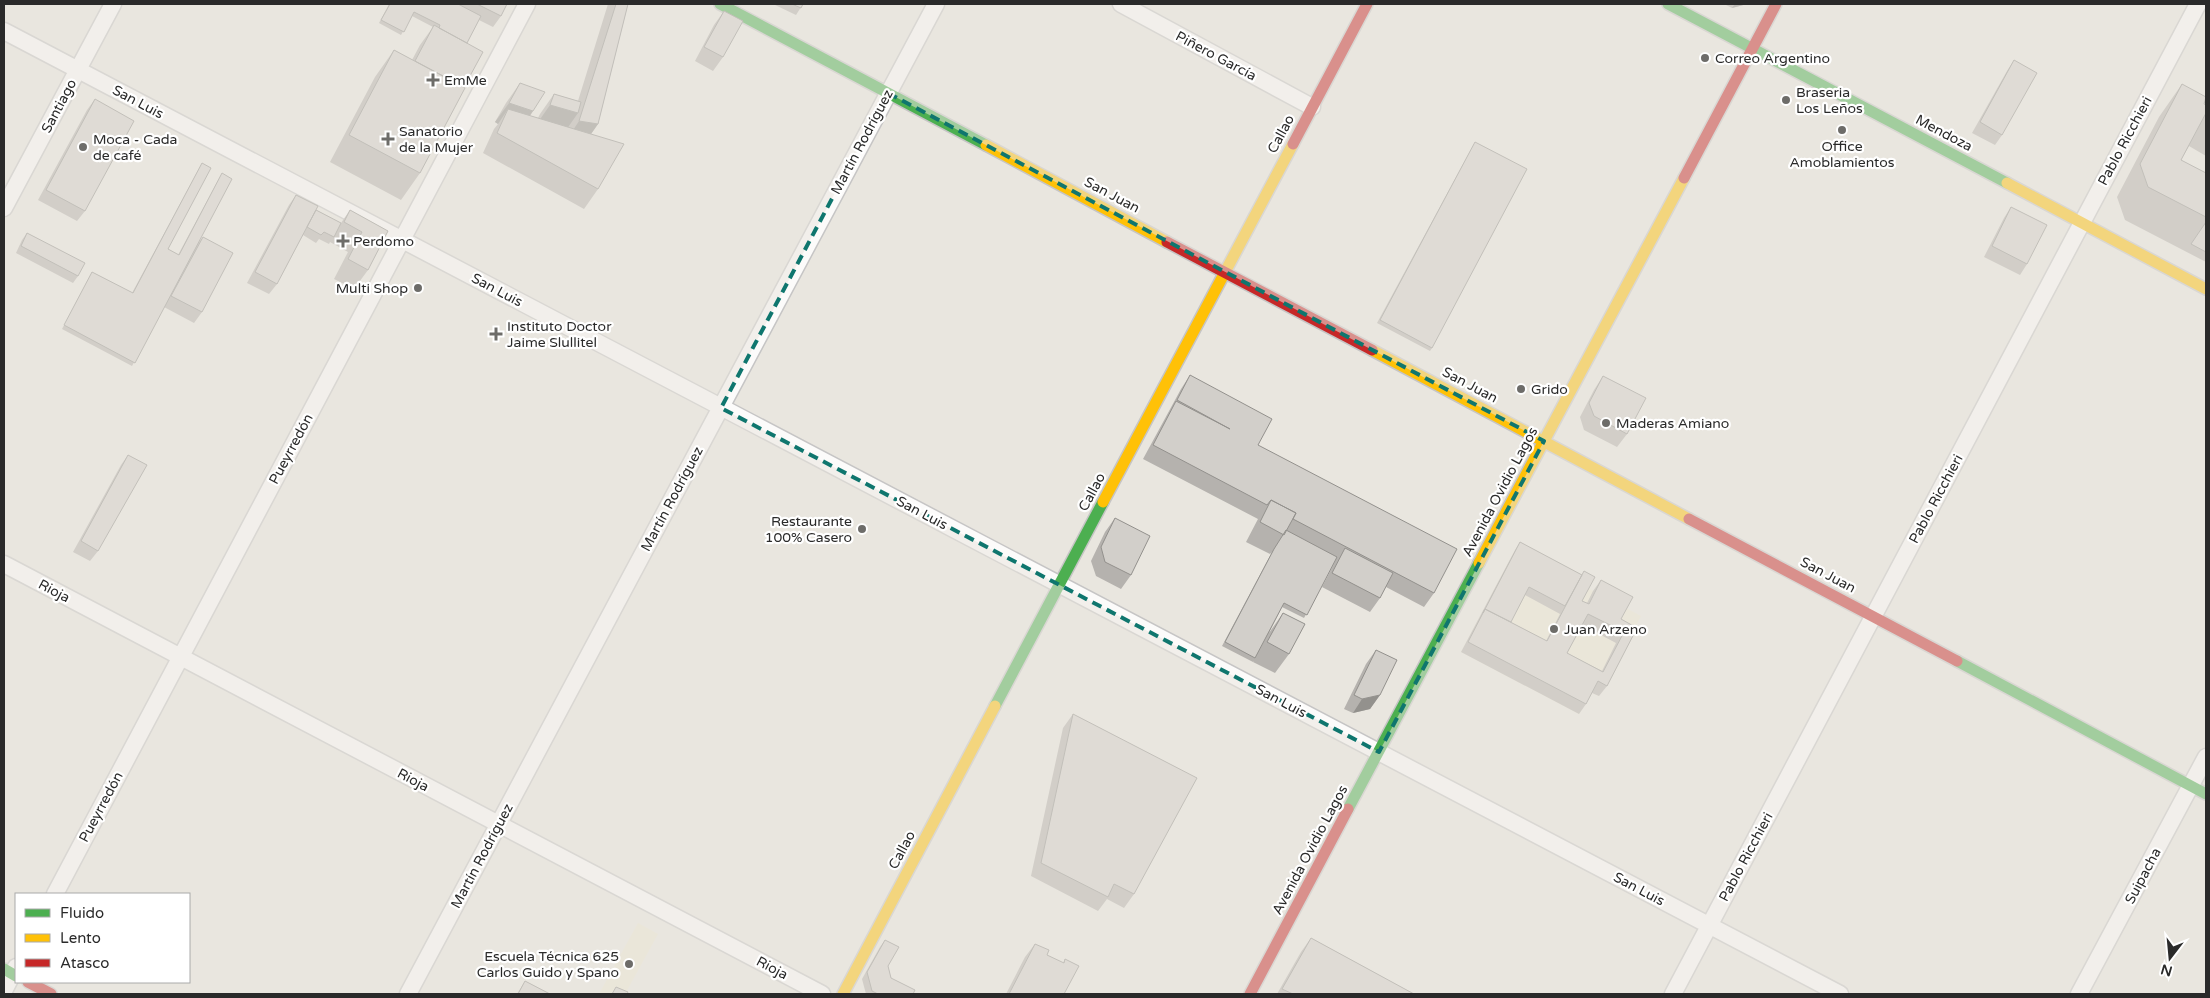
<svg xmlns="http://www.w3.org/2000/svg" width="2210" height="998" viewBox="0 0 2210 998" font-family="'Varela Round',sans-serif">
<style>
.education{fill:#ece7d3}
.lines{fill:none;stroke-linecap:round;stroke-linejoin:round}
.street-casing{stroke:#c6c5c5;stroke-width:19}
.fast-casing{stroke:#c6c5c5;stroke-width:14}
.slow-casing{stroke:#c6c5c5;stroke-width:14}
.jam-casing{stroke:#c6c5c5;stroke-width:14}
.street{stroke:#fcfbfa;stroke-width:16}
.fast{stroke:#4caf50;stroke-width:11}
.slow{stroke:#ffc107;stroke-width:11}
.jam{stroke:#c62828;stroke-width:11}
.wall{fill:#b5b2ae;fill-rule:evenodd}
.shaded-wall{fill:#93918d}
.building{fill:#d2cfca;stroke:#93918d;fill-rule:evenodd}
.marked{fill:none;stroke:#0f766e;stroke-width:4;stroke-dasharray:10 6;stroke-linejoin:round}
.poi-dot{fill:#6d6c69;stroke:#fff;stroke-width:2}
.labels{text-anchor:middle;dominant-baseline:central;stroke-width:4.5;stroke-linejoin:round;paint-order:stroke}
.street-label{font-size:14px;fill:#2a2a2a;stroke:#fff}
.poi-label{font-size:14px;fill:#2a2a2a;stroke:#fff;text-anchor:start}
</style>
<rect width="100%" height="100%" fill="#e9e6df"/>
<path class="education" d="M 1515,550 L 1641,616 L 1599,696 L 1591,692 L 1579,714 L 1461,652 Z
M 638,923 L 658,934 L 625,994 L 599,994 Z"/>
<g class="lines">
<defs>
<path id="street" d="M 1121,4 L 1312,107
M 4,31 L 1840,994
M 4,208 L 113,4
M 4,564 L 822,994
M 55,894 L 527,4
M 4,991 L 16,967
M 408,994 L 936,4
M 1673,994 L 2198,4
M 2079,994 L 2206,757"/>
<path id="fast" d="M 720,4 L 986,145
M 1668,4 L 2007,183
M 1957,661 L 2206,794
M 995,706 L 1103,502
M 1348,809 L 1479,563
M 4,969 L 16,976"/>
<path id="slow" d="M 986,145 L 1167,242
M 2007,183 L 2206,289
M 1372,350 L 1689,519
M 1103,502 L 1293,144
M 1479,563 L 1684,178
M 843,994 L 995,706"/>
<path id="jam" d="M 1293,144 L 1367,4
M 1684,178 L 1776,4
M 1167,242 L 1372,350
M 1689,519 L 1957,661
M 28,982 L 51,994
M 1250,994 L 1348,809"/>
</defs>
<use href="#street" class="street-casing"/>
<use href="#fast" class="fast-casing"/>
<use href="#slow" class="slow-casing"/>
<use href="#jam" class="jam-casing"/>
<use href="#street" class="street"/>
<use href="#fast" class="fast"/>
<use href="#slow" class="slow"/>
<use href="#jam" class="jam"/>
</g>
<path class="wall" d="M 389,4 L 507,4 L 501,16 L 493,27 L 479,20 L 467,43 L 464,87 L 420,173 L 401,200 L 330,162 L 375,77 L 394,50 L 412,60 L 420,45 L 433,27 L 412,16 L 401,35 L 379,23 Z
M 608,4 L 628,4 L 598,124 L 591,134 L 598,189 L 584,209 L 483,153 L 494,129 L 498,124 L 495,122 L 506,103 L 520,83 L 533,111 L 530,116 L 538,118 L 540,114 L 554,94 L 578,101 Z
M 773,4 L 803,4 L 796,15 Z
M 1724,4 L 1747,4 L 1732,8 Z
M 724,11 L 723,57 L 713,71 L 695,61 L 714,25 Z
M 2014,60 L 2002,135 L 1995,145 L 1972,133 L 2007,71 Z
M 2182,84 L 2204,104 L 2206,105 L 2206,156 L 2189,146 L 2181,160 L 2205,173 L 2206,171 L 2206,262 L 2125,220 L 2117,197 L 2159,117 Z
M 95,99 L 85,211 L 77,221 L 38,200 L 87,110 Z
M 1475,142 L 1432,348 L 1430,351 L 1377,323 Z
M 202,163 L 168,249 L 178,255 L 222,173 L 198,243 L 203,237 L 202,312 L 194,323 L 164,307 L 132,366 L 62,329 L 92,272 L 132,293 Z
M 296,195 L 316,210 L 341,223 L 350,210 L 388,231 L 368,270 L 354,289 L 334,279 L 348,252 L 330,242 L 329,244 L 319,239 L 316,243 L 303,235 L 277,284 L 269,294 L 247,283 L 289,205 Z
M 2011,207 L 2027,264 L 2020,275 L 1984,257 L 2004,218 Z
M 27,233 L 78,276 L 73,283 L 16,253 L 22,240 Z
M 1190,375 L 1258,445 L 1434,593 L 1424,607 L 1386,587 L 1380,598 L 1370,612 L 1322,587 L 1336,560 L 1304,618 L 1282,607 L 1269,633 L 1283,613 L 1289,654 L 1275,673 L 1253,662 L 1255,658 L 1253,662 L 1222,646 L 1272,552 L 1270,554 L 1246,542 L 1258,519 L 1143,459 L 1181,389 Z
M 1603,376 L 1627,434 L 1617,447 L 1584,430 L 1580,417 L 1594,390 Z
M 128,455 L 98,551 L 90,561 L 73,552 L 121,465 Z
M 1115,518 L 1131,575 L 1121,589 L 1096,576 L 1091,561 L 1105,532 Z
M 1520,542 L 1582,575 L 1584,571 L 1582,601 L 1587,603 L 1593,591 L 1601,580 L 1621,619 L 1637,628 L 1607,686 L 1599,696 L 1592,693 L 1586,704 L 1579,714 L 1461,652 L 1515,550 ZM 1525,595 L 1560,614 L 1546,641 L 1511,622 ZM 1582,625 L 1616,643 L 1602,671 L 1567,653 Z
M 1376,650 L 1380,695 L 1370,709 L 1353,713 L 1344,709 L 1366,664 Z
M 1073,714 L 1134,894 L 1124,908 L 1107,899 L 1098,911 L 1031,876 L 1063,728 Z
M 1311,938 L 1414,994 L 1277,994 L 1301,952 Z
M 885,940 L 888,966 L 891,978 L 913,994 L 866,994 L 862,979 L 880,947 Z
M 1035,944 L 1047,955 L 1063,963 L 1065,959 L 1064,994 L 1006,994 L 1025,957 Z
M 525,981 L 550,994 L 517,994 Z"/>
<path class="shaded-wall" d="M 1735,4 L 1747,4 L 1732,8 Z
M 509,103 L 533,111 L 519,131 L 508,109 L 498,124 L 495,122 Z
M 550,105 L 578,113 L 564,133 L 536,125 Z
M 579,121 L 598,124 L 584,144 L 566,141 Z
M 1380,695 L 1370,709 L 1353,713 L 1362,699 Z"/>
<path class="building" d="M 390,4 L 458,4 L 481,16 L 467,43 L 439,28 L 440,25 L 414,12 L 404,32 L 381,20 Z
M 477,4 L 507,4 L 501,16 Z
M 616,4 L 628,4 L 598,124 L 579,121 Z
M 792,4 L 803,4 L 801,8 Z
M 724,11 L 743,21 L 723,57 L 704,47 Z
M 434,25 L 483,52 L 464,87 L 415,61 Z
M 394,50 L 465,88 L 420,173 L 349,135 Z
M 2014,60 L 2037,73 L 2002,135 L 1980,122 Z
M 520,83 L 545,92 L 533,111 L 509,103 Z
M 2182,84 L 2206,97 L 2204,104 L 2206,105 L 2206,113 L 2181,160 L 2206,173 L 2206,217 L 2148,187 L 2140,164 Z
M 554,94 L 581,102 L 578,113 L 550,105 Z
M 95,99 L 134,121 L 85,211 L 46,190 Z
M 508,109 L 624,144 L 598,189 L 497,133 Z
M 1475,142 L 1527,169 L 1432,348 L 1380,320 Z
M 202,163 L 211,168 L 168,249 L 179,255 L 222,173 L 232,179 L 135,363 L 64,325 L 92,272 L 133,293 Z
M 296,195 L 318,206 L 277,284 L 255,272 Z
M 2011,207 L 2047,225 L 2027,264 L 1992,246 Z
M 316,210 L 341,223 L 334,237 L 324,232 L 321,235 L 307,227 Z
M 350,210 L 388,231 L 368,270 L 348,259 L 362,232 L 344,222 Z
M 2206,222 L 2206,252 L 2191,244 Z
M 27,233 L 85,263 L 78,276 L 21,246 Z
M 203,237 L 233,253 L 202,312 L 171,296 Z
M 1190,375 L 1272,419 L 1258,445 L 1457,549 L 1434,593 L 1293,519 L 1296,513 L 1271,500 L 1267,505 L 1153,445 L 1176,401 L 1230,429 L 1177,400 Z
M 1603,376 L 1646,398 L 1627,434 L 1594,416 L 1589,403 Z
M 128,455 L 147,465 L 98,551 L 81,541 Z
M 1271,500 L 1296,513 L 1284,535 L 1260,522 Z
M 1115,518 L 1150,536 L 1131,575 L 1105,562 L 1101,547 Z
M 1286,530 L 1337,557 L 1307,615 L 1284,603 L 1255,658 L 1225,642 L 1274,549 Z
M 1520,542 L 1582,575 L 1565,606 L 1529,587 L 1511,622 L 1485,609 L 1483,613 Z
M 1345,548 L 1393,573 L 1380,598 L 1332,573 Z
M 1584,571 L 1595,577 L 1582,601 L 1589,604 L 1601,580 L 1633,597 L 1621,619 L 1637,628 L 1607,686 L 1598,681 L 1586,704 L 1468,642 L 1485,609 L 1547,641 ZM 1588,614 L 1624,632 L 1603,672 L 1567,653 Z
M 1283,613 L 1305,624 L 1289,654 L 1267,642 Z
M 1376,650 L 1397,660 L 1380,695 L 1362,699 L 1354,695 Z
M 1073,714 L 1197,778 L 1134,894 L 1114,884 L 1108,897 L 1041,863 Z
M 1311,938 L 1414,994 L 1293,994 L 1282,989 Z
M 885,940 L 899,947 L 888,966 L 891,978 L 915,990 L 913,994 L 878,994 L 872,991 L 867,972 Z
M 1035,944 L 1049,950 L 1047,955 L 1064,963 L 1065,959 L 1079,966 L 1064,994 L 1009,994 Z
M 525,981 L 550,994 L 518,994 Z
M 616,987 L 628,992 L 627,994 L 612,994 Z"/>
<path d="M0 0H2210V998H0ZM 888,93 L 1544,441 L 1379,752 L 721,408 Z" fill="#e9e6df" fill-opacity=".55" fill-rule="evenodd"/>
<path class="marked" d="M 888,93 L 1544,441 L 1379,752 L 721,408 Z"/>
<g class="poi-dot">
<circle cx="1705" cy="58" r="5"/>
<path d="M430.5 72.5h5v5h5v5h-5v5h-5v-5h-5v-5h5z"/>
<circle cx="1786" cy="100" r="5"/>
<circle cx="1842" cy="130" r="5"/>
<path d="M385.5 131.5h5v5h5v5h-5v5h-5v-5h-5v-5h5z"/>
<circle cx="83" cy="147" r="5"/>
<path d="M340.5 233.5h5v5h5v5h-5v5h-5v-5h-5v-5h5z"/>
<circle cx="418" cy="288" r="5"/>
<path d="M493.5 326.5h5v5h5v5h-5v5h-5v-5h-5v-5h5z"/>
<circle cx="1521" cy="389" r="5"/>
<circle cx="1606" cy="423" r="5"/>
<circle cx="862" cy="529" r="5"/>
<circle cx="1554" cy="629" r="5"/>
<circle cx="629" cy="964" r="5"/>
</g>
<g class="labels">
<g class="street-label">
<text transform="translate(1216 56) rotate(28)">Piñero García</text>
<text transform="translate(138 102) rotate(28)">San Luis</text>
<text transform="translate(59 106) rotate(-62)">Santiago</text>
<text transform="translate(1944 133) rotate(28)">Mendoza</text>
<text transform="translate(1281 134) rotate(-62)">Callao</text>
<text transform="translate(2125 141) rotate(-62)">Pablo Ricchieri</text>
<text transform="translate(862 142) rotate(-62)">Martín Rodríguez</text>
<text transform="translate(1112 195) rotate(28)">San Juan</text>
<text transform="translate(497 290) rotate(28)">San Luis</text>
<text transform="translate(1470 385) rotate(28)">San Juan</text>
<text transform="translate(291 449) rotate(-62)">Pueyrredón</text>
<text transform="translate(1092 492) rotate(-62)">Callao</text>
<text transform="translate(1500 492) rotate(-62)">Avenida Ovidio Lagos</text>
<text transform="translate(672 499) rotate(-62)">Martín Rodríguez</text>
<text transform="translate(1936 499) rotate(-62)">Pablo Ricchieri</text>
<text transform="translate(922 513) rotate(28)">San Luis</text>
<text transform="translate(1828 575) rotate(28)">San Juan</text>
<text transform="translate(54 591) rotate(28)">Rioja</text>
<text transform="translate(1281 701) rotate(28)">San Luis</text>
<text transform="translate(413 780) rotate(28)">Rioja</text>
<text transform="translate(101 807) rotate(-62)">Pueyrredón</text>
<text transform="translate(902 850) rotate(-62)">Callao</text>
<text transform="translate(1310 850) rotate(-62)">Avenida Ovidio Lagos</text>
<text transform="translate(482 856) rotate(-62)">Martín Rodríguez</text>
<text transform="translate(1746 857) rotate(-62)">Pablo Ricchieri</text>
<text transform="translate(2143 876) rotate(-62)">Suipacha</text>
<text transform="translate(1639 889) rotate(28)">San Luis</text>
<text transform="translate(772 968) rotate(28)">Rioja</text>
</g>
<g class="poi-label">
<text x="1715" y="58">Correo Argentino</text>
<text x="444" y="80">EmMe</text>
<text x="1796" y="92">Braseria<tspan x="1796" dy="16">Los Leños</tspan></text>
<text x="399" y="131">Sanatorio<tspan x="399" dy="16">de la Mujer</tspan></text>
<text x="93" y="139">Moca - Cada<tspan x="93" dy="16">de café</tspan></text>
<text x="1842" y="146" text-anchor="middle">Office<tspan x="1842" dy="16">Amoblamientos</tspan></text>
<text x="353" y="241">Perdomo</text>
<text x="408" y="288" text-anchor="end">Multi Shop</text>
<text x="507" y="326">Instituto Doctor<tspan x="507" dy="16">Jaime Slullitel</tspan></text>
<text x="1531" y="389">Grido</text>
<text x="1616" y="423">Maderas Amiano</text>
<text x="852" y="521" text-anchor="end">Restaurante<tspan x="852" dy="16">100% Casero</tspan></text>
<text x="1564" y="629">Juan Arzeno</text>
<text x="619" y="956" text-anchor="end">Escuela Técnica 625<tspan x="619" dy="16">Carlos Guido y Spano</tspan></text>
</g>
</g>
<rect width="2210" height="998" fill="none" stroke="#2a2a2a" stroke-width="10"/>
<rect x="15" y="893" width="175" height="90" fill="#ffffff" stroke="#aaaaaa"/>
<rect x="25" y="909" width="25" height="8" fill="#4caf50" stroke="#aaaaaa"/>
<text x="60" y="918" font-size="15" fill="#2a2a2a">Fluido</text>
<rect x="25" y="934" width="25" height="8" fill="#ffc107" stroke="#aaaaaa"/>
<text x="60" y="943" font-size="15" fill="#2a2a2a">Lento</text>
<rect x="25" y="959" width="25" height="8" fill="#c62828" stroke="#aaaaaa"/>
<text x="60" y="968" font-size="15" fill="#2a2a2a">Atasco</text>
<g transform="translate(2170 958) rotate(196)" stroke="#ffffff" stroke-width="4" paint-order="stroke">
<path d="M0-4L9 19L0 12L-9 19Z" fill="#2a2a2a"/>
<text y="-8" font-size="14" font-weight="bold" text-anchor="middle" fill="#2a2a2a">N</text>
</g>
</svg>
